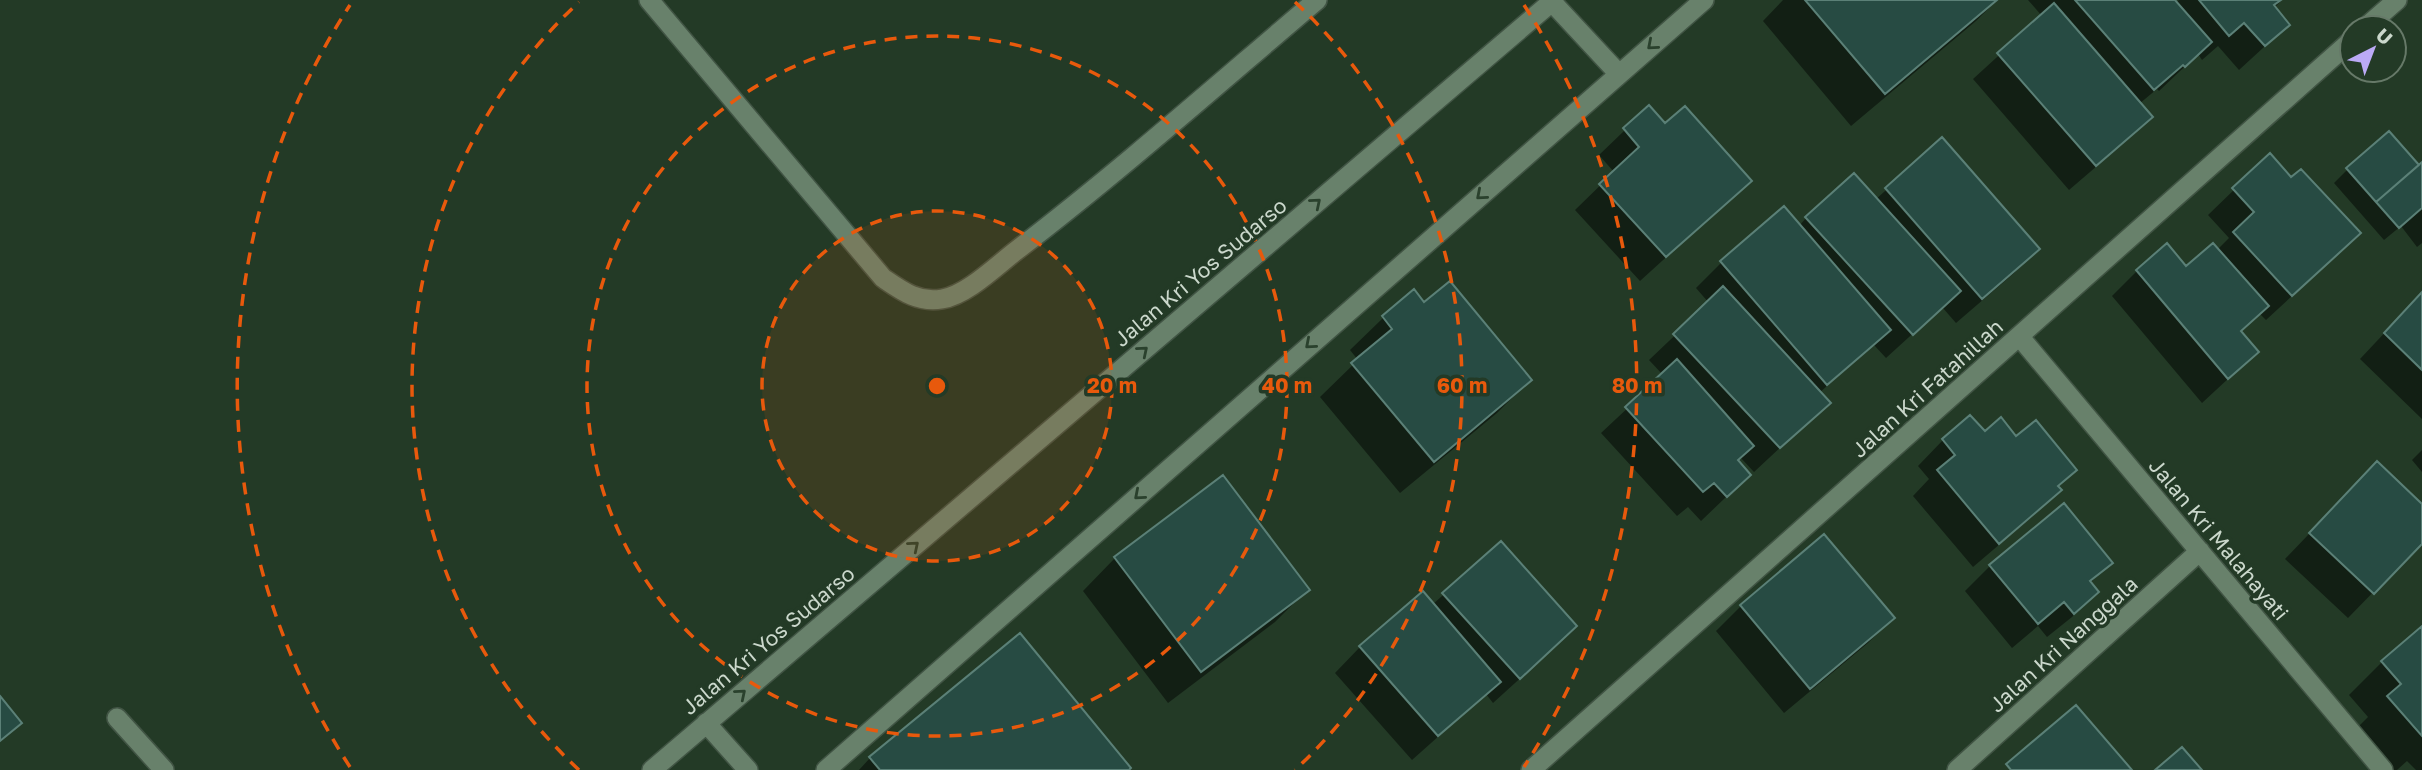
<svg xmlns="http://www.w3.org/2000/svg" width="2422" height="770" viewBox="0 0 2422 770" font-family="'Golos Text',sans-serif">
<style>
.shadow{fill:#0007}
.building{fill:#274b43;stroke:#5b8077;stroke-width:2}
.lines{fill:none;stroke-linecap:round;stroke-linejoin:round}
.service-casing{stroke:#415444;stroke-width:22}
.minor-casing{stroke:#415444;stroke-width:22}
.service{stroke:#68816b;stroke-width:19}
.minor{stroke:#68816b;stroke-width:19}
.oneway{stroke:#2a412d}
.ring{fill:none;stroke:#e8590c;stroke-width:3.5;stroke-dasharray:12 9}
.labels{text-anchor:middle;dominant-baseline:central;stroke-width:7;stroke-linejoin:round;paint-order:stroke}
.street-label{font-size:21px;fill:#cbd8cc;stroke:#233a26}
.centre{fill:#e8590c;stroke:#233a26;stroke-width:3.5}
.ring-label{font-size:21px;text-anchor:middle;font-weight:bold;fill:#e8590c;stroke:#233a26;stroke-width:7;stroke-linejoin:round;paint-order:stroke}
</style>
<rect width="100%" height="100%" fill="#233a26"/>
<path class="shadow" d="M 1783,0 L 1997,0 L 1976,21 L 1851,126 L 1763,21 Z
M 2028,0 L 2173,0 L 2176,3 L 2179,0 L 2282,0 L 2274,8 L 2288,25 L 2239,70 L 2218,46 L 2202,60 L 2198,54 L 2159,91 L 2157,89 L 2139,104 L 2150,117 L 2125,142 L 2069,190 L 1973,79 L 2042,16 Z
M 1649,107 L 1665,126 L 1750,181 L 1640,281 L 1575,210 L 1614,172 L 1599,155 Z
M 1942,140 L 2038,249 L 2013,274 L 1956,323 L 1942,307 L 1886,358 L 1874,345 L 1819,393 L 1828,403 L 1754,472 L 1740,457 L 1737,461 L 1749,475 L 1701,521 L 1688,507 L 1677,516 L 1601,433 L 1663,375 L 1649,360 L 1709,303 L 1696,288 L 1721,263 L 1784,208 L 1799,226 L 1806,218 L 1875,200 Z
M 2269,156 L 2333,258 L 2266,320 L 2259,313 L 2240,332 L 2257,352 L 2202,403 L 2112,296 L 2137,271 L 2186,268 L 2217,250 L 2229,238 L 2208,215 Z
M 2422,165 L 2422,243 L 2417,247 L 2401,226 L 2384,240 L 2334,183 L 2348,169 L 2419,167 Z
M 1414,292 L 1424,305 L 1530,380 L 1497,413 L 1400,493 L 1320,397 L 1358,360 L 1350,350 L 1383,318 Z
M 2422,293 L 2422,419 L 2360,359 Z
M 1985,433 L 2016,438 L 2075,470 L 2057,488 L 2059,490 L 2034,515 L 1973,567 L 1913,496 L 1929,479 L 1918,466 L 1943,440 Z
M 2422,450 L 2422,472 L 2412,460 Z
M 2352,489 L 2422,507 L 2422,542 L 2348,618 L 2285,559 Z
M 1501,543 L 1550,651 L 1493,703 L 1486,694 L 1412,760 L 1335,673 L 1360,647 L 1432,605 Z
M 1115,558 L 1307,590 L 1275,622 L 1168,703 L 1083,591 Z
M 2110,563 L 2089,584 L 2097,592 L 2072,617 L 2047,637 L 2038,626 L 2012,648 L 1965,591 L 1990,566 Z
M 1741,606 L 1893,618 L 1868,643 L 1784,713 L 1716,631 Z
M 2422,628 L 2422,770 L 2416,770 L 2407,761 L 2397,770 L 2391,770 L 2355,730 L 2368,717 L 2349,695 L 2382,662 Z
M 870,758 L 1127,770 L 859,770 Z"/>
<path class="building" d="M 1805,0 L 1997,0 L 1885,94 Z
M 2075,0 L 2175,0 L 2212,42 L 2185,67 L 2183,65 L 2154,90 Z
M 2199,0 L 2281,0 L 2274,5 L 2290,25 L 2265,46 L 2244,23 L 2229,36 Z
M 2054,3 L 2153,117 L 2096,166 L 1997,53 Z
M 1649,105 L 1665,123 L 1685,106 L 1752,181 L 1666,257 L 1599,184 L 1639,147 L 1623,128 Z
M 2389,131 L 2419,165 L 2376,202 L 2346,168 Z
M 1942,137 L 2040,249 L 1982,299 L 1885,188 Z
M 2270,153 L 2291,177 L 2301,169 L 2361,233 L 2292,296 L 2233,232 L 2254,212 L 2232,188 Z
M 2422,162 L 2422,208 L 2399,228 L 2376,202 Z
M 1854,173 L 1961,291 L 1913,335 L 1805,217 Z
M 1784,206 L 1891,330 L 1827,385 L 1720,261 Z
M 2167,243 L 2186,266 L 2213,243 L 2269,306 L 2241,331 L 2259,352 L 2228,379 L 2136,270 Z
M 1450,281 L 1532,380 L 1434,462 L 1351,363 L 1392,329 L 1382,316 L 1414,289 L 1424,302 Z
M 1723,286 L 1831,403 L 1780,448 L 1673,334 Z
M 2422,292 L 2422,370 L 2384,333 Z
M 1677,359 L 1754,446 L 1738,460 L 1751,475 L 1727,497 L 1714,483 L 1703,492 L 1625,407 Z
M 1970,415 L 1985,431 L 2001,417 L 2016,436 L 2036,420 L 2077,470 L 2058,486 L 2062,490 L 1999,544 L 1937,470 L 1955,455 L 1942,439 Z
M 2377,461 L 2422,504 L 2422,544 L 2374,594 L 2309,533 Z
M 1223,475 L 1310,590 L 1201,672 L 1114,557 Z
M 2064,503 L 2113,563 L 2090,581 L 2099,592 L 2074,614 L 2064,602 L 2038,624 L 1989,565 Z
M 1824,534 L 1895,618 L 1810,689 L 1740,605 Z
M 1501,541 L 1577,626 L 1520,679 L 1442,593 Z
M 1423,591 L 1501,682 L 1438,736 L 1359,646 Z
M 2422,626 L 2422,736 L 2387,696 L 2401,684 L 2381,661 Z
M 1020,633 L 1131,768 L 1129,770 L 880,770 L 869,757 Z
M 0,696 L 22,723 L 0,741 Z
M 2076,705 L 2132,770 L 2011,770 L 2006,764 Z
M 2182,747 L 2202,770 L 2155,770 Z"/>
<g class="lines">
<defs>
<path id="service" d="M 649,0 L 883,278 C 902,291 918,303 942,299 C 967,295 996,266 1017,250 C 1120,171 1218,84 1317,0
M 117,718 L 164,770"/>
<path id="minor" d="M 1552,2 L 1619,74
M 2365,28 L 2397,0
M 2019,336 L 2383,770
M 706,723 L 748,770
M 652,770 L 1554,0
M 826,770 L 1704,0
M 1531,770 L 2352,40
M 1957,770 L 2200,551"/>
</defs>
<use href="#service" class="service-casing"/>
<use href="#minor" class="minor-casing"/>
<use href="#service" class="service"/>
<use href="#minor" class="minor"/>
</g>
<defs><path id="oneway-chevron" d="M-2-3.5L2.5 0L-2 3.5" fill="none" stroke-width="1.6" stroke-linecap="round" stroke-linejoin="round" transform="scale(1.75)"/></defs>
<g class="oneway">
<use href="#oneway-chevron" transform="translate(1652 45) rotate(139)"/>
<use href="#oneway-chevron" transform="translate(1481 195) rotate(139)"/>
<use href="#oneway-chevron" transform="translate(1316 203) rotate(-40)"/>
<use href="#oneway-chevron" transform="translate(1310 344) rotate(139)"/>
<use href="#oneway-chevron" transform="translate(1143 351) rotate(-40)"/>
<use href="#oneway-chevron" transform="translate(1139 495) rotate(139)"/>
<use href="#oneway-chevron" transform="translate(914 546) rotate(-40)"/>
<use href="#oneway-chevron" transform="translate(741 694) rotate(-40)"/>
</g>
<circle cx="937" cy="386" r="175" fill="#e8590c" fill-opacity=".12"/>
<g class="ring">
<circle cx="937" cy="386" r="175"/>
<circle cx="937" cy="386" r="350"/>
<path d="M579 770A525 525 0 0 1 579 2M1295 2A525 525 0 0 1 1295 770"/>
<path d="M350 767A700 700 0 0 1 350 5M1524 5A700 700 0 0 1 1524 767"/>
</g>
<g class="labels">
<g class="street-label">
<text transform="translate(1200 272) rotate(-40)">Jalan Kri Yos Sudarso</text>
<text transform="translate(1927 388) rotate(-42)">Jalan Kri Fatahillah</text>
<text transform="translate(2219 539) rotate(50)">Jalan Kri Malahayati</text>
<text transform="translate(768 640) rotate(-40)">Jalan Kri Yos Sudarso</text>
<text transform="translate(2063 644) rotate(-42)">Jalan Kri Nanggala</text>
</g>
</g>
<circle cx="937" cy="386" r="10" class="centre"/>
<g class="ring-label">
<text x="1112" y="393">20 m</text>
<text x="1287" y="393">40 m</text>
<text x="1462" y="393">60 m</text>
<text x="1637" y="393">80 m</text>
</g>
<g transform="translate(2373 49) rotate(42)"><circle r="33" fill="#233a26" stroke="#667968" stroke-width="2"/>
<path d="M0-5L12 26L0 18L-12 26Z" fill="#bbaaf6"/>
<text y="-10" font-size="19" font-weight="bold" text-anchor="middle" fill="#cbd8cc">U</text>
</g>
</svg>
